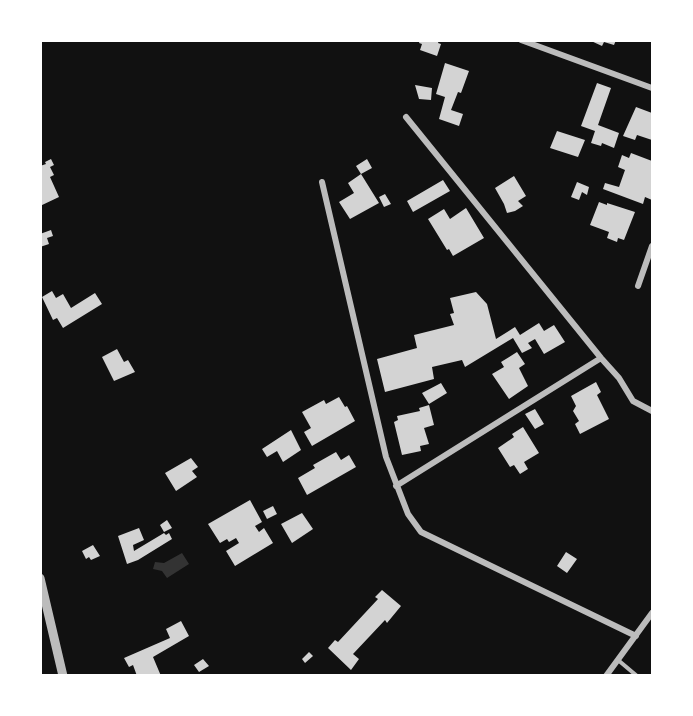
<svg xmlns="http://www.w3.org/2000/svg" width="693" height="716" viewBox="0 0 693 716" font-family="Cabin,sans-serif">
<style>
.water{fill:#333}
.building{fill:#d3d3d3}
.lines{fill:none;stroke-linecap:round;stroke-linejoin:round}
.service{stroke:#bcbcbc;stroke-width:4}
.minor{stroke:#bcbcbc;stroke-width:6}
.tertiary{stroke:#bcbcbc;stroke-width:9}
</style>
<rect width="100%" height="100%" fill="#111"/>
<path class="water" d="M 182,553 L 189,564 L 167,578 L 162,571 L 153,569 L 155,562 L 164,563 Z"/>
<path class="building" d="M 420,40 L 439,40 L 438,43 L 441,44 L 437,56 L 420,50 L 422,44 L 419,43 Z
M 589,40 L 616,40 L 614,45 L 604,42 L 602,46 Z
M 445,63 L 469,71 L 461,93 L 458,92 L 451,110 L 463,114 L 459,126 L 439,119 L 445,97 L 436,94 Z
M 597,83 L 611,88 L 598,125 L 619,133 L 614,148 L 602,143 L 601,146 L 591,143 L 595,131 L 581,126 Z
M 415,85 L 432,88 L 431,100 L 419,99 Z
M 636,107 L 652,113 L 652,140 L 637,135 L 635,140 L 623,136 Z
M 557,131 L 585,140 L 578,157 L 550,148 Z
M 631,153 L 652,161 L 652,200 L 645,197 L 643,204 L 603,189 L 605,183 L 619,187 L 625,170 L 618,167 L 622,155 L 629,158 Z
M 51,159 L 54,165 L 50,167 L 54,175 L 50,177 L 59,197 L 40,206 L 40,166 L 46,164 L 45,162 Z
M 367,159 L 372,168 L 361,174 L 356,166 Z
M 361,174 L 379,203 L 350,219 L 339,202 L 354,193 L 348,183 Z
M 514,176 L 526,196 L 518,201 L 523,206 L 515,211 L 507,213 L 504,204 L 495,188 Z
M 443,180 L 450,191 L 413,212 L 407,201 Z
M 577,182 L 589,187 L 587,195 L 582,192 L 579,200 L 571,197 Z
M 385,194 L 391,204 L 384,207 L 379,197 Z
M 599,202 L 607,205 L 607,203 L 635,212 L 624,240 L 618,238 L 617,242 L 607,238 L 609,232 L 590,225 Z
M 466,208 L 484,238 L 453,256 L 449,249 L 447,250 L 428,219 L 444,209 L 450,219 Z
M 51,230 L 53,236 L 47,238 L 49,244 L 40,247 L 40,234 Z
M 52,291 L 56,298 L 63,294 L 71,308 L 95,293 L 102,304 L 63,328 L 57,318 L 53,320 L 42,297 Z
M 476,292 L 487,304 L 496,339 L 515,327 L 520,335 L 539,323 L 544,331 L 554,325 L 565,342 L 544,354 L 535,339 L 528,343 L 532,348 L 522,353 L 513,338 L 465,367 L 462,360 L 432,367 L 434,379 L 385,392 L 377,359 L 417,348 L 414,335 L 454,325 L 450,314 L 454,313 L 450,298 Z
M 117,349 L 124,362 L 128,360 L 135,372 L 114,381 L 102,357 Z
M 517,352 L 525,364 L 519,368 L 528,386 L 509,399 L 492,374 L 504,367 L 501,362 Z
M 596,382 L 601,392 L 597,395 L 609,419 L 580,434 L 575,424 L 579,421 L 573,411 L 576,406 L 571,396 Z
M 441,383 L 447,393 L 429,404 L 422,393 Z
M 339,397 L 345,407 L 347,406 L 355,421 L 312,446 L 304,432 L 311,428 L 302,412 L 324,400 L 326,404 Z
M 429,405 L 434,425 L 424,428 L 429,444 L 420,446 L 421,451 L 402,455 L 394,422 L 398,420 L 397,416 L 420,411 L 419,408 Z
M 535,409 L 544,424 L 535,429 L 525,414 Z
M 523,427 L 539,453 L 524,462 L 528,469 L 520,474 L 514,465 L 510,467 L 498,448 L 514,437 L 512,434 Z
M 291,430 L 301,450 L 283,462 L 277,451 L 267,457 L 262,449 Z
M 336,452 L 341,460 L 349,455 L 356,467 L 307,495 L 298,478 L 315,468 L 313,465 Z
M 191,458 L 198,467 L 192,471 L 197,477 L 176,491 L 165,473 Z
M 250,500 L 262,522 L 255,526 L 259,532 L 264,528 L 273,543 L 235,566 L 226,551 L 239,543 L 236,538 L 229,542 L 227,539 L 220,543 L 208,524 Z
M 273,506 L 277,514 L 267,519 L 263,511 Z
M 302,513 L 313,529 L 292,543 L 281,524 Z
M 167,520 L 172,528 L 164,532 L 160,525 Z
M 139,528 L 144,540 L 133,545 L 134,551 L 164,533 L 166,535 L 169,533 L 172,539 L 138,560 L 127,564 L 118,536 Z
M 93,545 L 100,556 L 91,560 L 89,557 L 86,559 L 82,551 Z
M 566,552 L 577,559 L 567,573 L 557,566 Z
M 382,590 L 401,606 L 387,623 L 385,620 L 353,654 L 359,659 L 351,670 L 328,648 L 335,640 L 338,642 L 378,599 L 375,597 Z
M 181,621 L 189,636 L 153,657 L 161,676 L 137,676 L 133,665 L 129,667 L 124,658 L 170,638 L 166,629 Z
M 309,652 L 313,656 L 305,663 L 302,659 Z
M 203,659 L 209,666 L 199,672 L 194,665 Z"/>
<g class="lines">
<path class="service" d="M 618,660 L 637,676"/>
<path class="minor" d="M 521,40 L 652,88
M 406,117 L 601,358 L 619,378 L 633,401 L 652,411
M 322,182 L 386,457 L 408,514 L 421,532 L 636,636
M 638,286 L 652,246
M 396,486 L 601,358
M 606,676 L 652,613"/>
<path class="tertiary" d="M 40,578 L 63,676"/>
</g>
<rect width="693" height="716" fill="none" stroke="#ffffff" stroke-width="84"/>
</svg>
